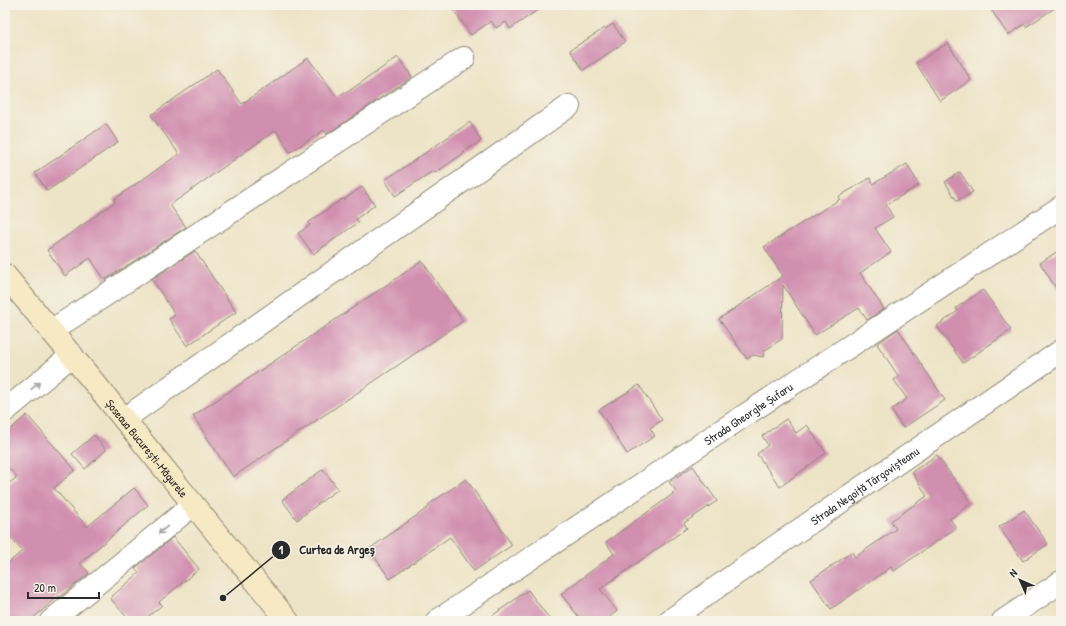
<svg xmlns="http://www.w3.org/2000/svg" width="1066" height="626" viewBox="0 0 1066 626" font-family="'Patrick Hand',sans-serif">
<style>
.building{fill:#d18fb0}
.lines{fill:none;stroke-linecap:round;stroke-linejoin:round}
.minor-casing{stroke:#8c8778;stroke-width:24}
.secondary-casing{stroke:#8c8778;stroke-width:24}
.minor{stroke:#fff;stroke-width:22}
.secondary{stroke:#f7e9c3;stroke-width:22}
.oneway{stroke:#a0a0a0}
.labels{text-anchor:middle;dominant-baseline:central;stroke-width:3;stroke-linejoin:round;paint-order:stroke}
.street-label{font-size:12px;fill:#2b2b2b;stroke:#f7f3e8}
.leader{fill:none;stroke:#2b2b2b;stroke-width:1.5}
.callout-dot{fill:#2b2b2b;stroke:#f7f3e8;stroke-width:1.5}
.mark-label{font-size:12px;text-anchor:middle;font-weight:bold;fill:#fff}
.callout-label{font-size:13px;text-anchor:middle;font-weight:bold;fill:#2b2b2b;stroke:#f7f3e8;stroke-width:3;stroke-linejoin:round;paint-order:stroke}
</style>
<rect width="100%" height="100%" fill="#f7f3e8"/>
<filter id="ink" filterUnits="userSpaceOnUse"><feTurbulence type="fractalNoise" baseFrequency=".025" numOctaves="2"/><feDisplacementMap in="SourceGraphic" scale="8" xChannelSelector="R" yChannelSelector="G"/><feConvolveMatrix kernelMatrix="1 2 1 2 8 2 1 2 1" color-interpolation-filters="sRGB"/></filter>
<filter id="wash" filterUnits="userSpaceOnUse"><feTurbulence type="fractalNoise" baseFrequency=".012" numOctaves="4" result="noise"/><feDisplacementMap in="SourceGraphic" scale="16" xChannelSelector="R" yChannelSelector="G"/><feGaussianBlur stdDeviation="0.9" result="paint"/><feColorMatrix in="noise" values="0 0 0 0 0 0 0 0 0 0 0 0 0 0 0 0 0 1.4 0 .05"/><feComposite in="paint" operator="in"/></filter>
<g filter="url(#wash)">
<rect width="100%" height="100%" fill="#ede3c6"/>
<g id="blocks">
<path class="building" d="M 450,5 L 545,5 L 510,29 L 506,22 L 496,28 L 491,21 L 471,35 Z
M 988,5 L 1059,5 L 1026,27 L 1025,24 L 1008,35 Z
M 613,24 L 625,42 L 583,70 L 570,50 L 605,28 L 605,29 Z
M 948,43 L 971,80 L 940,101 L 916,63 Z
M 398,57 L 412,77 L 327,134 L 324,130 L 290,152 L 276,130 L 170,205 L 186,227 L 105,280 L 90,258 L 65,276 L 47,250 L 115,202 L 113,200 L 179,154 L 151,115 L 217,69 L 242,104 L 308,58 L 337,97 L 345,92 L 346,93 Z
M 470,122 L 481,141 L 463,152 L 464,153 L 435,173 L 433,171 L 395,196 L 385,180 L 403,168 Z
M 106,124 L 118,142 L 47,191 L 35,173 Z
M 907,164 L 919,185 L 886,205 L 893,217 L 875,228 L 891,252 L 860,273 L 884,309 L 867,320 L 859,308 L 815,335 L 783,285 L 782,339 L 764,351 L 763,357 L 753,355 L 747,359 L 719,319 L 783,276 L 764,247 L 840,199 L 838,197 L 870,178 L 873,184 Z
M 960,172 L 973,192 L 957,201 L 945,182 Z
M 362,187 L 375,205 L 356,219 L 359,222 L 313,254 L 298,233 L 310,225 L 308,223 L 342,199 L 343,200 Z
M 1061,249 L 1061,296 L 1040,263 Z
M 195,251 L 236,312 L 187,346 L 169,319 L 175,315 L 152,279 Z
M 422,261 L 463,321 L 233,477 L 193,416 Z
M 983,290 L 1011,330 L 963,363 L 937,326 L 958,311 L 956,308 Z
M 898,329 L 945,400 L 903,428 L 891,410 L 907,399 L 894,380 L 899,377 L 877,344 Z
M 639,385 L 662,420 L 650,428 L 655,436 L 627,454 L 599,410 Z
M 27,415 L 75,470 L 54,488 L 87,527 L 134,488 L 148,505 L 80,563 L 89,573 L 60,597 L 59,596 L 30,621 L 5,621 L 5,566 L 22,551 L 5,531 L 5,487 L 17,477 L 5,464 L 5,434 Z
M 786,419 L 796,433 L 807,425 L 826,453 L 780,487 L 757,454 L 768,445 L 762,436 Z
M 94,435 L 106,450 L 85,469 L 72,454 Z
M 937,455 L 971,503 L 950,519 L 956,528 L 894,571 L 891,567 L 831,609 L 811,580 L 852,552 L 855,557 L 896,529 L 891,521 L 927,496 L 912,472 Z
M 693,466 L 717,501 L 684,523 L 687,528 L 600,589 L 617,611 L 605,621 L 582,621 L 561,594 L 614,554 L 606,542 L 673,494 L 672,493 L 676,491 L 669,482 Z
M 323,469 L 338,489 L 297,520 L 282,500 Z
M 466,479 L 512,545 L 474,571 L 450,537 L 390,579 L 369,549 L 429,507 L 428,505 Z
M 1024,510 L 1048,544 L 1023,561 L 999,527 Z
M 173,537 L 199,569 L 159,602 L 162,605 L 143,621 L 130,621 L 110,598 L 139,573 L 135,568 Z
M 528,590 L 551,621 L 485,621 Z"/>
</g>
</g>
<g filter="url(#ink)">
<use href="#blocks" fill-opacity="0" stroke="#8c8778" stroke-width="1"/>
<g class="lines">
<defs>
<g id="minor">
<path d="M 51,331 L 464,58"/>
<path d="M 5,411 L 72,355"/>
<path d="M 124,419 L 569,106"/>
<path d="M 51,621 L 193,505"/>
<path id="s1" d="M 437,621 L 721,431 L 1061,207"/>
<path id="s2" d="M 669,621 L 754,561 L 1061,351"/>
<path d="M 1003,621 L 1061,582"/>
</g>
<g id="secondary">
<path id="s3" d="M 5,275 L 97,386 L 288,621"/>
</g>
</defs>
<use href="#minor" class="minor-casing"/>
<use href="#secondary" class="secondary-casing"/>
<use href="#minor" class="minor"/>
<use href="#secondary" class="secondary"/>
</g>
<defs><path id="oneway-shaft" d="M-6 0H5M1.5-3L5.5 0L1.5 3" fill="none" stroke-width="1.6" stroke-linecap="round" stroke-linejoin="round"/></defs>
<g class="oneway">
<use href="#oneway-shaft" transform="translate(35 386) rotate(-40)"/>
<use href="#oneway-shaft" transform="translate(163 530) rotate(141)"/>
</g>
</g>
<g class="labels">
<g class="street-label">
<text stroke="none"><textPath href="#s1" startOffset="374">Strada Gheorghe Șufaru</textPath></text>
<text stroke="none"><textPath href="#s3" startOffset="224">Șoseaua București-Măgurele</textPath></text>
<text stroke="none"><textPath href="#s2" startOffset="238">Strada Negoiță Târgovișteanu</textPath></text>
</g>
</g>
<path class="leader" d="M223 598L281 550"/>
<g class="callout-dot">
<circle cx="223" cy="598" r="4"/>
<circle cx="281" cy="550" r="10"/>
</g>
<g class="mark-label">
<text x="281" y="554">1</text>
</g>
<g class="callout-label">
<text x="337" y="554">Curtea de Argeș</text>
</g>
<rect width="1066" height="626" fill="none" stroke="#f7f3e8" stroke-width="20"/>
<g transform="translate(1020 580) rotate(315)" stroke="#f7f3e8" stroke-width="3" paint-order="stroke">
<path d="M0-3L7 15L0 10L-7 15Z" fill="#2b2b2b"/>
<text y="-6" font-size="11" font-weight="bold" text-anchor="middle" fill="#2b2b2b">N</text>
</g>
<path d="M28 592v6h71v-6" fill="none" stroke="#2b2b2b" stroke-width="2"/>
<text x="34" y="592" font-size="12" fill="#2b2b2b" stroke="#f7f3e8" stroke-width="3" paint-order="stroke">20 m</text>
</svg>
